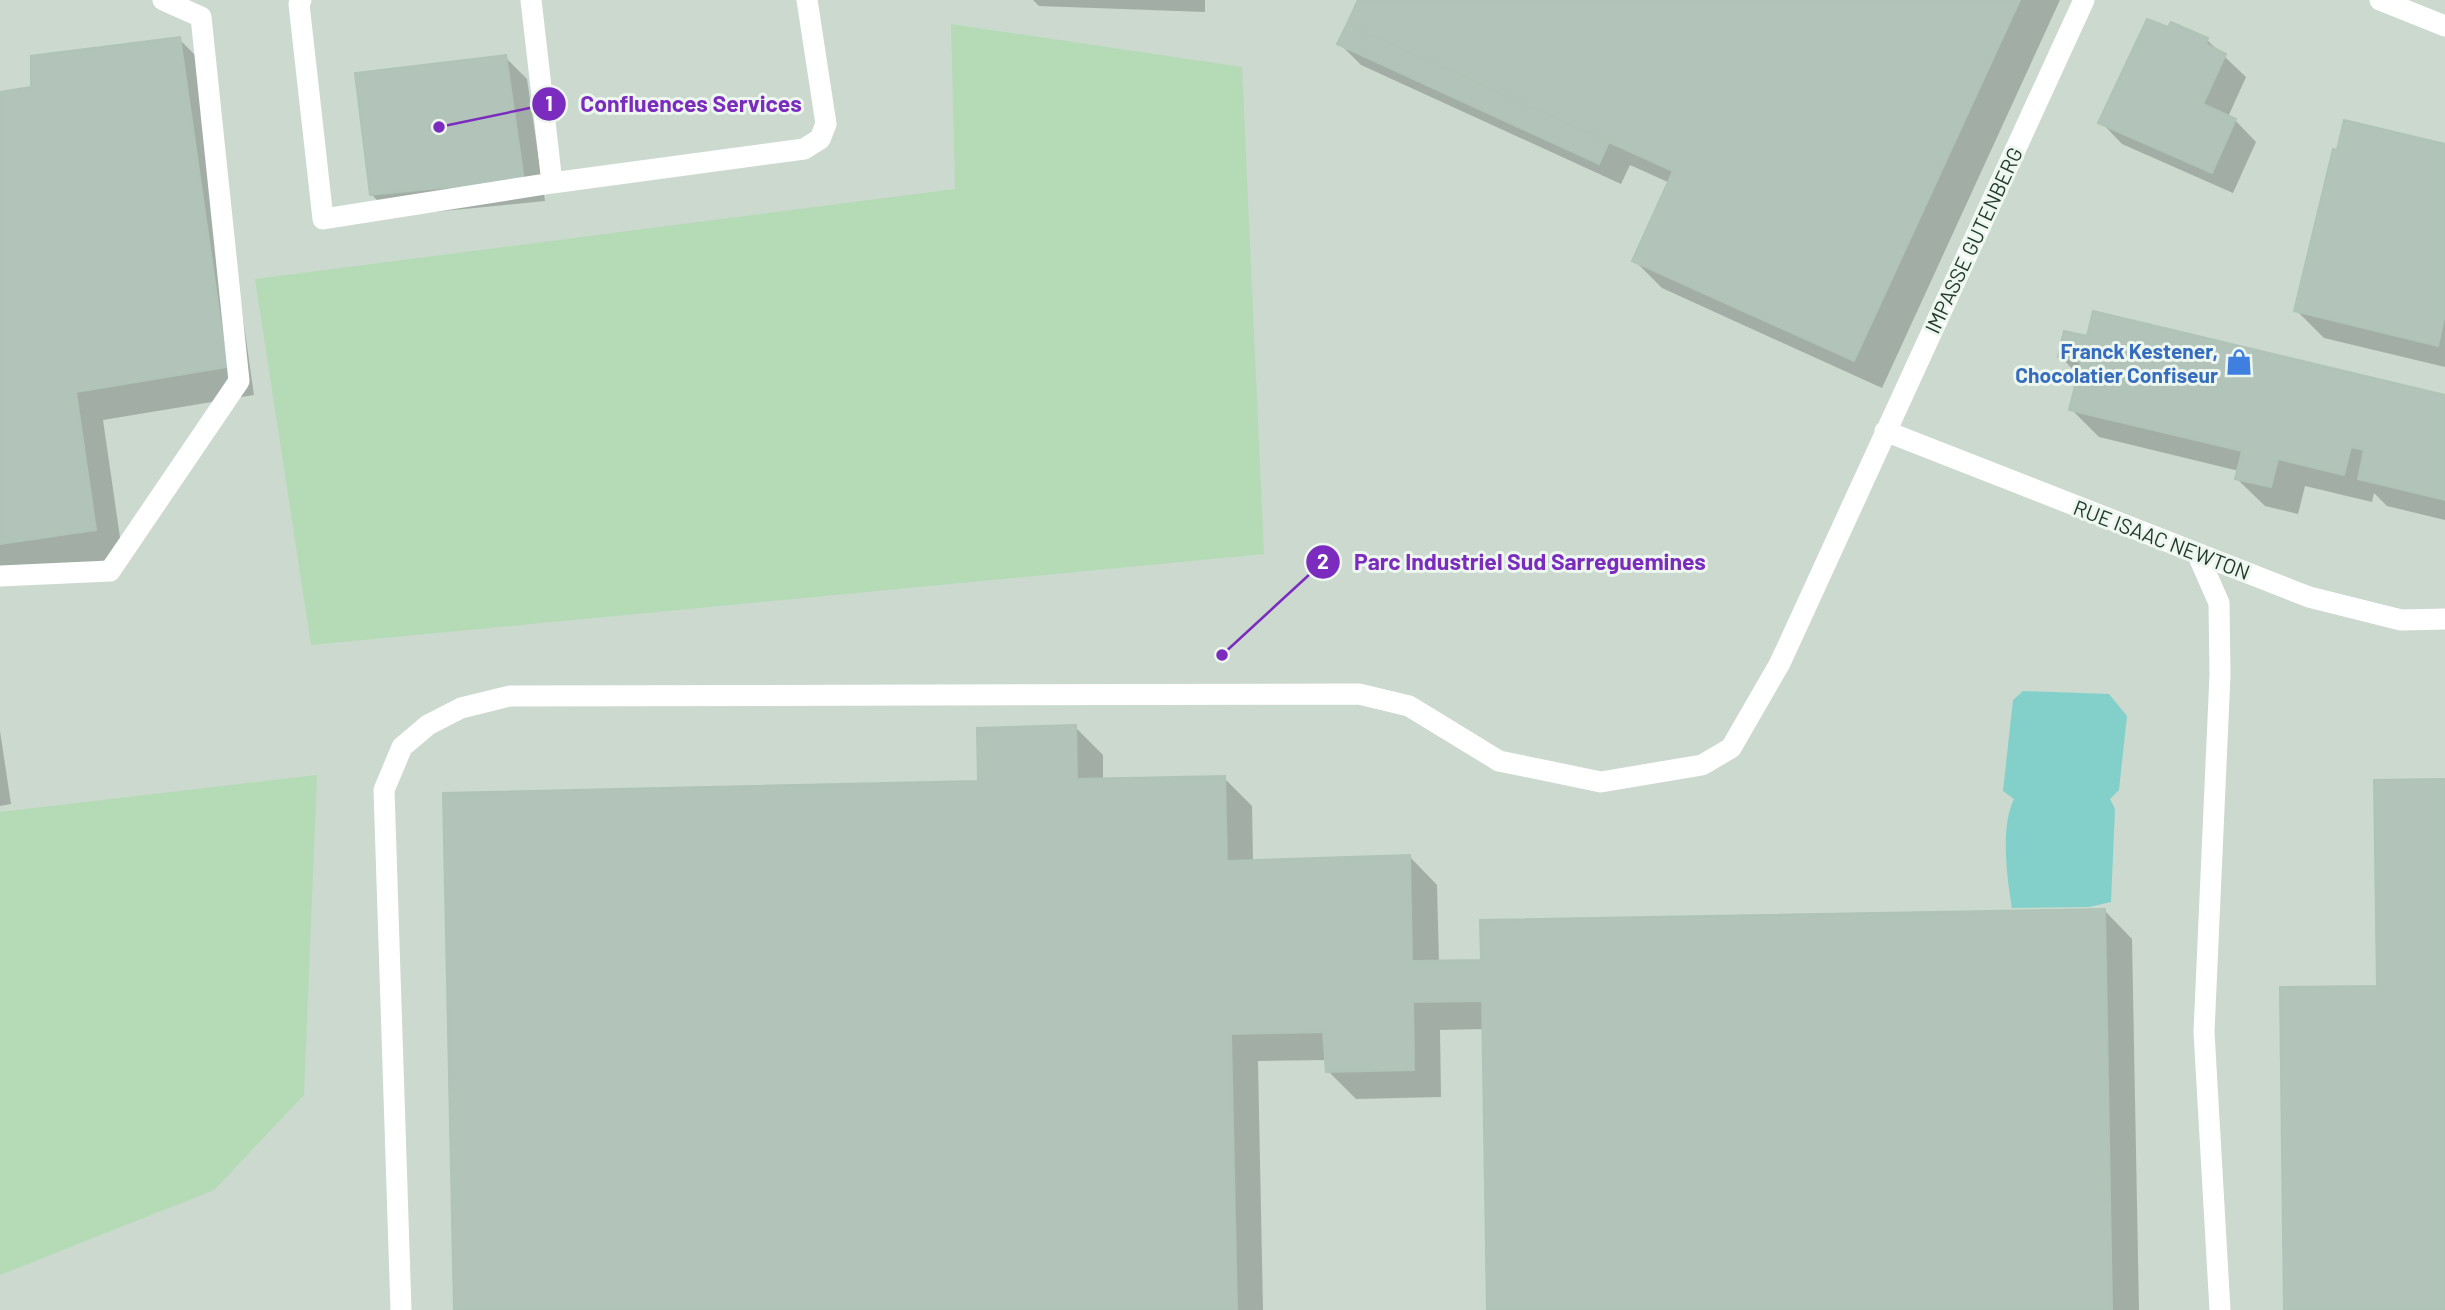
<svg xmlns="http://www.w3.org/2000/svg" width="2445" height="1310" viewBox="0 0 2445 1310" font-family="Barlow,sans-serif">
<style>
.built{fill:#cbd9cf}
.green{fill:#b5dbb6}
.water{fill:#83d0ca}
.shadow{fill:#0003}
.building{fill:#b2c4b9;stroke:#afc3b6;stroke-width:2}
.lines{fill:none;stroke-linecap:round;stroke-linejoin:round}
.minor{stroke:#fff;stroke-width:21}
.labels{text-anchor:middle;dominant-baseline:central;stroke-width:6;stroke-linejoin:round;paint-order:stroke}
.street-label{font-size:21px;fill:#1f382b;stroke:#edf6ef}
.shop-label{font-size:21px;font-weight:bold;fill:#366cbe;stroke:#edf6ef;text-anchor:end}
.leader{fill:none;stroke:#7b2cbf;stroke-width:2.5}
.callout-dot{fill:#7b2cbf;stroke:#edf6ef;stroke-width:2.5}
.mark-label{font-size:21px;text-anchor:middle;font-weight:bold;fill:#fff}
.callout-label{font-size:23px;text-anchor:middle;font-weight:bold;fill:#7b2cbf;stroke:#edf6ef;stroke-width:6;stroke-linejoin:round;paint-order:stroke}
</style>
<rect width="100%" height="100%" fill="#dde9e1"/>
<path class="built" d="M 0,0 L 2445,0 L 2445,1310 L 0,1310 Z"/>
<path class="green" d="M 951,24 L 1242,67 L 1264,554 L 311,645 L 255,279 L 955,189 Z
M 317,775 L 304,1095 L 214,1190 L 0,1275 L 0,812 Z"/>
<path class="water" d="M 2023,691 L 2109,694 L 2127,716 L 2119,790 L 2110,799 L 2115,809 L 2111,902 L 2089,907 L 2012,908 C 2007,878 2000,827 2014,799 L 2003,791 L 2013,700 Z"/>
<path class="shadow" d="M 1033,0 L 1205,0 L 1205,12 L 1039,6 Z
M 1359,0 L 2060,0 L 1882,388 L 1662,288 L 1634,260 L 1670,183 L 1630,165 L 1621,184 L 1361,65 L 1339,43 Z
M 179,39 L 207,67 L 254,395 L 103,420 L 123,558 L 0,575 L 0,93 L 33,88 Z
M 2207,40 L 2246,77 L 2228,117 L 2235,120 L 2256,142 L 2233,193 L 2122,144 L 2101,122 Z
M 505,57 L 527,79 L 545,201 L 393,216 L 371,194 Z
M 2445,146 L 2445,367 L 2324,338 L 2296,310 Z
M 2060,356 L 2445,397 L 2445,520 L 2387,506 L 2374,493 L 2372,502 L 2305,486 L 2298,514 L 2265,506 L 2237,479 L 2239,471 L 2099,437 L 2071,409 L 2079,376 Z
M 1075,727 L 1103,755 L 1103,781 L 1224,778 L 1252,806 L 1253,862 L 1410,857 L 1437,885 L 1439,962 L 1482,961 L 2105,911 L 2132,939 L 2139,1310 L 1489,1310 L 1484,1029 L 1440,1030 L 1441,1097 L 1356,1099 L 1328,1071 L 1327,1060 L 1258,1061 L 1263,1310 L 455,1310 L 980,783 Z
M 0,731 L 11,804 L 0,806 Z"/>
<path class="building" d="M 1358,0 L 2020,0 L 1854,361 L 1632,261 L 1673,171 L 1347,24 Z
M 2147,19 L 2168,27 L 2171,22 L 2208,38 L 2206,44 L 2226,54 L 2203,104 L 2236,119 L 2212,173 L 2098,123 Z
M 1347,24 L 1609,142 L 1599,164 L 1337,44 Z
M 180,37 L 227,367 L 76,392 L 96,530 L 0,544 L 0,92 L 31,87 L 31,56 Z
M 506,55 L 524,180 L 370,195 L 355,73 Z
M 2344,120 L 2445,144 L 2445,314 L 2438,346 L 2294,311 L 2333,149 L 2337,150 Z
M 2093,311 L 2445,395 L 2445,500 L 2358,479 L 2364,450 L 2351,447 L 2344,475 L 2278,459 L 2271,487 L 2235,479 L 2242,451 L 2069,410 L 2081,362 L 2058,357 L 2064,331 L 2087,336 Z
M 1076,725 L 1077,779 L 1225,776 L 1227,861 L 1410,855 L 1412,961 L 1481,960 L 1480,920 L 2105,909 L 2112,1310 L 1487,1310 L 1482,1001 L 1413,1002 L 1414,1070 L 1326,1072 L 1323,1032 L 1231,1034 L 1237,1310 L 454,1310 L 443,793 L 978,781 L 977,728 Z
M 2445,779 L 2445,1310 L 2284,1310 L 2280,987 L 2377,986 L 2374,780 Z"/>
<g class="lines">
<path class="minor" d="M 301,0 L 299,4 L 323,219 L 552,183
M 531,0 L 552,183 L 804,149 L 820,139 L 826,124 L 807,0
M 2380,0 L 2445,26
M 1885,431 L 2309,597 L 2401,620 L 2445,619
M 2197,553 L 2219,603 L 2220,675 L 2204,1032 L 2220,1310
M 0,576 L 110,571 L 239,381 L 201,17 L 163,0
M 401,1310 L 384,790 L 402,747 L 428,725 L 461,708 L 510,696 L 1359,694 L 1409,706 L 1499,761 L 1601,782 L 1702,765 L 1731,748 L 1780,663 L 2084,0"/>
</g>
<defs>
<symbol id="shop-bare" viewBox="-9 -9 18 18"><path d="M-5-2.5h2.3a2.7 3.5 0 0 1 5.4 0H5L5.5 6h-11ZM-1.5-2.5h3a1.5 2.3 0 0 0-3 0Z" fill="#3f7fe0" stroke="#edf6ef" stroke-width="2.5" paint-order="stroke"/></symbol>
</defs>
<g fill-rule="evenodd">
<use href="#shop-bare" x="2220" y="343" width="38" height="38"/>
</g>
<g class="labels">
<g class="street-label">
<text transform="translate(1973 240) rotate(-65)">IMPASSE GUTENBERG</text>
<text transform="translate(2162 539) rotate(21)">RUE ISAAC NEWTON</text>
</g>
<g class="shop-label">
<text x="2218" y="350">Franck Kestener,<tspan x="2218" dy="24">Chocolatier Confiseur</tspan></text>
</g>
</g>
<path class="leader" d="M439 127L549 104M1222 655L1323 562"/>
<g class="callout-dot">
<circle cx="439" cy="127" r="7"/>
<circle cx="1222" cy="655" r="7"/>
<circle cx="549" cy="104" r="18"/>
<circle cx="1323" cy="562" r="18"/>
</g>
<g class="mark-label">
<text x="549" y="111">1</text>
<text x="1323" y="569">2</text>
</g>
<g class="callout-label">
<text x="691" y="112">Confluences Services</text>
<text x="1530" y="570">Parc Industriel Sud Sarreguemines</text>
</g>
</svg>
